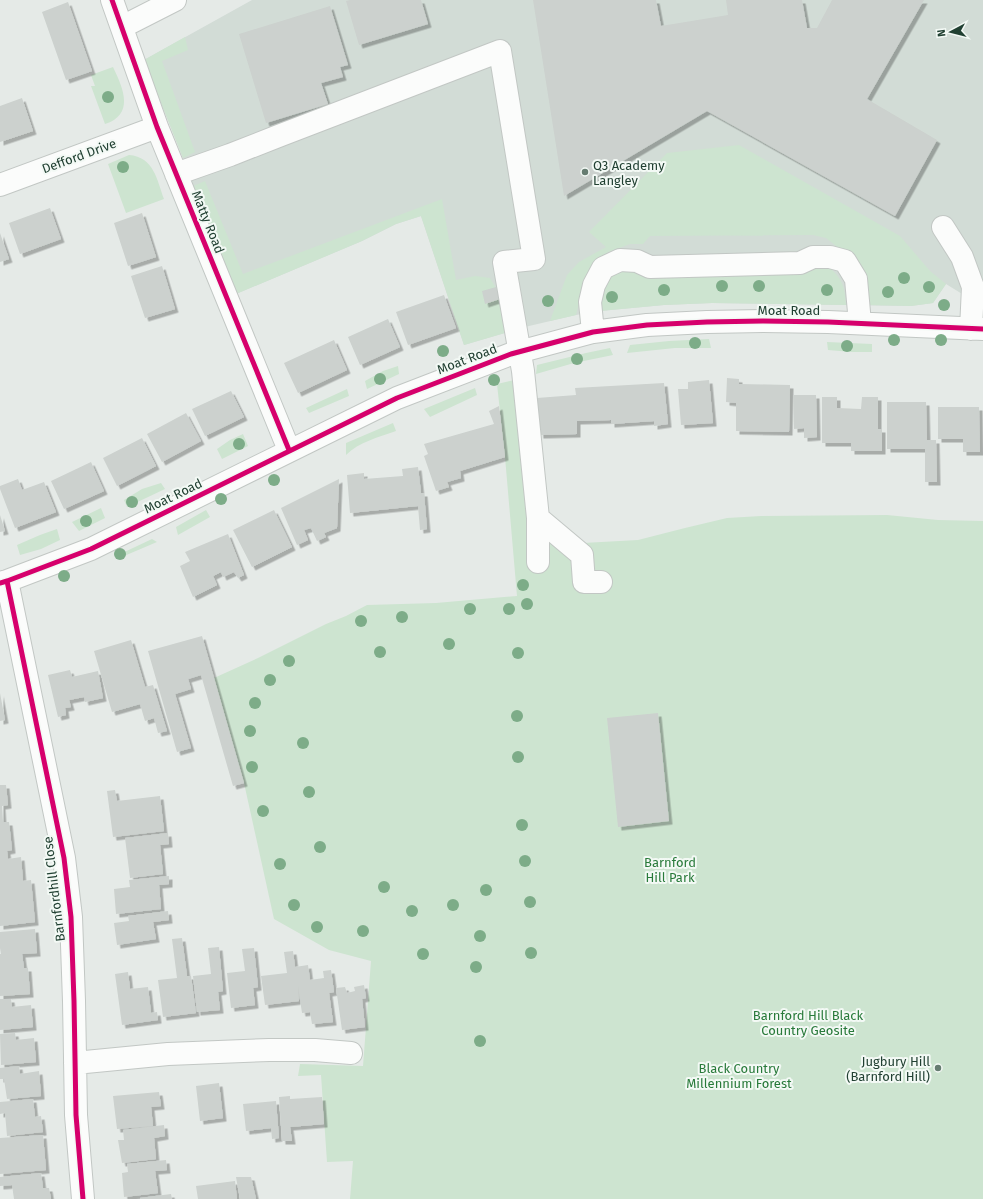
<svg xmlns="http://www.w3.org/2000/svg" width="983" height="1199" viewBox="0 0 983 1199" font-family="'Fira Sans',sans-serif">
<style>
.built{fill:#d2dcd6}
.green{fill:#cde4d0}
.building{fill:#ccd1ce;filter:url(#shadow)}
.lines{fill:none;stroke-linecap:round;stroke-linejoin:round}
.minor-casing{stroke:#c2c7c4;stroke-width:24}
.minor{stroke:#fbfcfb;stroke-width:22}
.cycleway-casing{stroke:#f3f9f5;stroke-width:8}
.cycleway{stroke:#d6006c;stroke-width:5}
.tree{fill:#7dac88}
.poi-dot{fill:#667c71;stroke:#f3f9f5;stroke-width:1.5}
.labels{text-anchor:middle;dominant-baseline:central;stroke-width:4;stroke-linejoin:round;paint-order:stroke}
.street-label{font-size:13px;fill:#214032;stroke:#f3f9f5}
.poi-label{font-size:13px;fill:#214032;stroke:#f3f9f5;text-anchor:start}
.park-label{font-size:13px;fill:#287a3a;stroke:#f3f9f5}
</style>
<defs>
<filter id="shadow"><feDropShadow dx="3.5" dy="3.5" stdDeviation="0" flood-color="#0004"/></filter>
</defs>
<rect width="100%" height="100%" fill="#e5eae7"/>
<path class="built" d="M 252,0 L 983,0 L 983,305 L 980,305 L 946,284 L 933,303 L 911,306 L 712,303 L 664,305 L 600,311 L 576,315 L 529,326 L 464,345 L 421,216 L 396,224 L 362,241 L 236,294 L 191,187 L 183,158 L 144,60 Z"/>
<path class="green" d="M 185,37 L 188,50 L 162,61 L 195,152 L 183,158 L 144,60 Z
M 113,67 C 123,88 135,114 105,124 L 91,86 L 95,86 L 91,75 Z
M 739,145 L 900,236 L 930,271 L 946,284 L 933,303 L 911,306 L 868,305 L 851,258 L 826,238 L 813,235 L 650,236 L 643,244 L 630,244 L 608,252 L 592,270 L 583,286 L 576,315 L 550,321 L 567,275 L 579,262 L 606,247 L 589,232 L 667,153 Z
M 129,155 C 154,157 157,180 164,199 L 126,213 L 108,164 Z
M 205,181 L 243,274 L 442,199 L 456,280 L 475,276 L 490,278 L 499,293 L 508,332 L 464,345 L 421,216 L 396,224 L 362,241 L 236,294 L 191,187 Z
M 822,261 C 840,276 845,282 846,305 L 712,303 L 664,305 L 600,311 L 600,290 L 616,269 Z
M 709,339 L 711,348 L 675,348 L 627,353 L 630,345 L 669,341 Z
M 827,342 L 872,344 L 872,352 L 851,352 L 828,350 Z
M 610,348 L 613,355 L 574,363 L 536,374 L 537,365 L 586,353 Z
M 398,366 L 399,374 L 367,389 L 365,381 L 383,371 Z
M 514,380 L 547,512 L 583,543 L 638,540 L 685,528 L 727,518 L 761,516 L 887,515 L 938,520 L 983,521 L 983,1199 L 350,1199 L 353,1161 L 327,1162 L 321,1075 L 298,1076 L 300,1064 L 363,1066 L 371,961 L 329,950 L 274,919 L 244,783 L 214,678 L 258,658 L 326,624 L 346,616 L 367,605 L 436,603 L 517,596 L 505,457 L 497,384 Z
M 475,388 L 477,395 L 430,417 L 424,409 Z
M 347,389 L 349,396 L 309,413 L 306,408 Z
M 393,423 L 396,431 C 379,437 359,442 346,455 L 346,443 Z
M 243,434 L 248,446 L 222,459 L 217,449 L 230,440 Z
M 161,483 L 165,489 L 127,507 L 124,500 L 142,489 Z
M 101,508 L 105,518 L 79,531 L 72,522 Z
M 206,510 L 210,517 L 178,535 L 176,527 Z
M 57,529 L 60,540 L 41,549 L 20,555 L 17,545 L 40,535 Z
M 152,539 L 157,542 L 117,559 L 116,556 Z"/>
<path class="building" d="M 350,0 L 421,0 L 428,24 L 359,45 L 346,1 Z
M 533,0 L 656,0 L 661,26 L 728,15 L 726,0 L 802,0 L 807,28 L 817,28 L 832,0 L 924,0 L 867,99 L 937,140 L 895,216 L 707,111 L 564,196 Z
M 68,2 L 92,71 L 66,80 L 42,12 Z
M 330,6 L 348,65 L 340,67 L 343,77 L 321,83 L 328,104 L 266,123 L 239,34 Z
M 22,98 L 33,131 L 0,142 L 0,106 Z
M 50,208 L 61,239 L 20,254 L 9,223 Z
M 142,213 L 156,257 L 128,266 L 114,223 Z
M 0,233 L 9,259 L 0,262 Z
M 162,266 L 175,309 L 145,318 L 131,276 Z
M 496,287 L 500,299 L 485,304 L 482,291 Z
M 444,295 L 456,328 L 408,345 L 396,312 Z
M 388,319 L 400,347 L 360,365 L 348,337 Z
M 334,340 L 347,370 L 298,393 L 284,363 Z
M 727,378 L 739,379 L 739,384 L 790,385 L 789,432 L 736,431 L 736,403 L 726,402 Z
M 709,380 L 713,423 L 681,425 L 678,389 L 688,389 L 688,382 Z
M 664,383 L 668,424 L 654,426 L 654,421 L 611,424 L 611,420 L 577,421 L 577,434 L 540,435 L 537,398 L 576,395 L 575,388 Z
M 231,391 L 244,417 L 205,436 L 192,409 Z
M 793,395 L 816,395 L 817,437 L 804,438 L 804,428 L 794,429 Z
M 822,397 L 837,397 L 837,408 L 861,409 L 862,397 L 878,397 L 878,429 L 882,429 L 882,451 L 851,451 L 851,443 L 822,443 Z
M 887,402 L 926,402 L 927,440 L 936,440 L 937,482 L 925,482 L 925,449 L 887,449 Z
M 499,406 L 505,457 L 460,471 L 461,478 L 447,482 L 449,487 L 436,491 L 424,456 L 428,454 L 424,444 L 494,424 L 489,411 Z
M 938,407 L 979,407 L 980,452 L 963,452 L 963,439 L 938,439 Z
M 186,413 L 201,441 L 162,462 L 147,434 Z
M 142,438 L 156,466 L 117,486 L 103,458 Z
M 91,462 L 104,491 L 64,509 L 51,481 Z
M 418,467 L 421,493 L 424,493 L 427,529 L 420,530 L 418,506 L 350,513 L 347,475 L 364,473 L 364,479 L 403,476 L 402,469 Z
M 18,479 L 22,490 L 44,482 L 56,512 L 15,528 L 0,489 L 0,486 Z
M 339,479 L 337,528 L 324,533 L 326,537 L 317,541 L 311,528 L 304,530 L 308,540 L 297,545 L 281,508 Z
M 274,510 L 292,547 L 252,567 L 233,530 Z
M 0,515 L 5,531 L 0,532 Z
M 228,534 L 244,575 L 238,578 L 234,572 L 223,577 L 221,572 L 213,576 L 217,585 L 193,597 L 180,566 L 190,561 L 185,552 Z
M 202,636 L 244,783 L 233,786 L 201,675 L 188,679 L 191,689 L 175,694 L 191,748 L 177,752 L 148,651 Z
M 131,640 L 145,687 L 153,685 L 167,731 L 158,733 L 154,718 L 145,721 L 140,704 L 112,712 L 94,651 Z
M 70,670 L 72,677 L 98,671 L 103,698 L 85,702 L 84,697 L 69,700 L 71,707 L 65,708 L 66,715 L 58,717 L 48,675 Z
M 0,693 L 5,720 L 0,721 Z
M 658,713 L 669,821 L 618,827 L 607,718 Z
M 0,785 L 6,785 L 8,805 L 2,806 L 3,822 L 9,822 L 12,850 L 7,851 L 8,859 L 21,857 L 23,881 L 31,880 L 35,922 L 0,926 Z
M 115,790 L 117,801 L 160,796 L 164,831 L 113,837 L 107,791 Z
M 168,833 L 169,844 L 160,845 L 163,874 L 130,878 L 125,838 Z
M 169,876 L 169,884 L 159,885 L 161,909 L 116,914 L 114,889 L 130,887 L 129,880 Z
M 168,911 L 169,920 L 153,922 L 156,939 L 117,945 L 114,923 L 129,921 L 128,916 Z
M 35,929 L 37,953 L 22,954 L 24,968 L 28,968 L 30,994 L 0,996 L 0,954 L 1,954 L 0,948 L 0,932 Z
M 182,938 L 187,976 L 191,976 L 196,1013 L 163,1017 L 158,980 L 177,978 L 172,939 Z
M 219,947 L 223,991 L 218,992 L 220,1010 L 197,1012 L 193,976 L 211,974 L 208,948 Z
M 254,948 L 258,987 L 253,988 L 255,1005 L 231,1008 L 227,973 L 245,971 L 242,949 Z
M 293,951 L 295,967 L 308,965 L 310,980 L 324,978 L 323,971 L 331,970 L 334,992 L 329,993 L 333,1022 L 312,1024 L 310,1012 L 302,1013 L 298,986 L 299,1001 L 265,1005 L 261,976 L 287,973 L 284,952 Z
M 128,972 L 130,989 L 148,987 L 151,1013 L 157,1012 L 158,1020 L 122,1025 L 115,974 Z
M 364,985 L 366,998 L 362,999 L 365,1027 L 342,1030 L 336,988 L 345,987 L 347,993 L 355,991 L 354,987 Z
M 0,999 L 11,999 L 12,1007 L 31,1005 L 33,1027 L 0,1030 Z
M 15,1033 L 16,1040 L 34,1038 L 36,1062 L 1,1065 L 0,1034 Z
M 19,1066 L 20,1074 L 39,1071 L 41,1096 L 7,1099 L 4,1079 L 0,1079 L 0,1068 Z
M 219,1083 L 223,1118 L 200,1121 L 196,1086 Z
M 159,1092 L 161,1106 L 151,1107 L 153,1126 L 117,1129 L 113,1096 Z
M 290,1096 L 290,1099 L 322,1097 L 324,1124 L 290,1127 L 292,1141 L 282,1141 L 279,1097 Z
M 33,1099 L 35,1117 L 41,1116 L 43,1132 L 7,1136 L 5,1113 L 0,1114 L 0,1102 Z
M 276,1101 L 279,1138 L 272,1139 L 271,1128 L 246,1131 L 243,1104 Z
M 164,1125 L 165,1136 L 154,1138 L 156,1159 L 122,1163 L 118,1140 L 124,1140 L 123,1130 Z
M 43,1135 L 46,1170 L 0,1174 L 0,1138 Z
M 166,1160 L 167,1170 L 155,1171 L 158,1193 L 124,1197 L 122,1173 L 128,1172 L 127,1164 Z
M 41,1173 L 43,1188 L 49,1188 L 51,1199 L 14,1199 L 12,1185 L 0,1186 L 0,1177 Z
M 236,1177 L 251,1177 L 256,1199 L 240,1199 Z
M 235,1181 L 237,1199 L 198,1199 L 196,1186 Z
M 171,1194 L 172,1199 L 140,1199 L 140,1198 Z"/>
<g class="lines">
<defs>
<path id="minor" d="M 112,0 L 157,127 L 289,450
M 122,27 L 175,0
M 176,174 L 230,155 L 281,135 L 500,51 L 534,259 L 504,262 L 523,371 L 538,518
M 0,185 L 157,127
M 943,227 L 962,257 L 973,287 L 971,329
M 593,332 L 590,302 L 594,285 L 603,268 L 620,260 L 637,261 L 650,267 L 800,263 L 813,257 L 830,257 L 845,261 L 856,279 L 860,323
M 538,562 L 538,518 L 582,555 L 584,582 L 601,582
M 7,581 L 64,858 L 71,917 L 74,1001 L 76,1115 L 83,1199
M 0,583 L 7,581 L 91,549 L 397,398 L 511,354 L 593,332 L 647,325 L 707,322 L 763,321 L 828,322 L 983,329
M 75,1063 L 168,1054 L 269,1050 L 315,1050 L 351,1053"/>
</defs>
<use href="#minor" class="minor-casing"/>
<use href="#minor" class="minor"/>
<defs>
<path id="cycleway" d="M 112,0 L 157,127 L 289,450
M 7,581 L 64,858 L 71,917 L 74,1001 L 76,1115 L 83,1199
M 0,583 L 7,581 L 91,549 L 397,398 L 511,354 L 593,332 L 647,325 L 707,322 L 763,321 L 828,322 L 983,329"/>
</defs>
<use href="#cycleway" class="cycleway-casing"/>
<use href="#cycleway" class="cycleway"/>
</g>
<g class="tree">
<circle cx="108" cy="97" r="6"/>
<circle cx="123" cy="167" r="6"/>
<circle cx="904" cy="278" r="6"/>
<circle cx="722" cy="286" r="6"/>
<circle cx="759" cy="286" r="6"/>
<circle cx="929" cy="287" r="6"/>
<circle cx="664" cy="290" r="6"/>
<circle cx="827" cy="290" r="6"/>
<circle cx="888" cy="292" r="6"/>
<circle cx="612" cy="297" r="6"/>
<circle cx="548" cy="301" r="6"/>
<circle cx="944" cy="305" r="6"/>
<circle cx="894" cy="340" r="6"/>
<circle cx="941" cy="340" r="6"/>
<circle cx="695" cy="343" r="6"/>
<circle cx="847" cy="346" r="6"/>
<circle cx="443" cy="351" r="6"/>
<circle cx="577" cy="359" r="6"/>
<circle cx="380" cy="379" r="6"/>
<circle cx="494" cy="380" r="6"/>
<circle cx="239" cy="444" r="6"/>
<circle cx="274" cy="480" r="6"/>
<circle cx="221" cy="499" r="6"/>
<circle cx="132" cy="502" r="6"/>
<circle cx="86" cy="521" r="6"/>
<circle cx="120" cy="554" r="6"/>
<circle cx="64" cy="576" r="6"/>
<circle cx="523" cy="585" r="6"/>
<circle cx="527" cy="604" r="6"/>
<circle cx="470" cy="609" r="6"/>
<circle cx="509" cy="609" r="6"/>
<circle cx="402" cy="617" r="6"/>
<circle cx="361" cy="621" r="6"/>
<circle cx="449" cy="644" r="6"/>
<circle cx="380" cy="652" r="6"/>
<circle cx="518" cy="653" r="6"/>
<circle cx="289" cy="661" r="6"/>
<circle cx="270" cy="680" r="6"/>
<circle cx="255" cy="703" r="6"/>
<circle cx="517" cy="716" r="6"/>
<circle cx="250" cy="731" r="6"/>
<circle cx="303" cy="743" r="6"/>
<circle cx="518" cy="757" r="6"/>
<circle cx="252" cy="767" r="6"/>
<circle cx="309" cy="792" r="6"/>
<circle cx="263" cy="811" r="6"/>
<circle cx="522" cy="825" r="6"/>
<circle cx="320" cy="847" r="6"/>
<circle cx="525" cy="861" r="6"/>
<circle cx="280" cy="864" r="6"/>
<circle cx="384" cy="887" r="6"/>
<circle cx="486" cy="890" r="6"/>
<circle cx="530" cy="902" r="6"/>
<circle cx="294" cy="905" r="6"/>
<circle cx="453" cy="905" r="6"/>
<circle cx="412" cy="911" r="6"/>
<circle cx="317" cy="927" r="6"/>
<circle cx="363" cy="931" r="6"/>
<circle cx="480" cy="936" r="6"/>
<circle cx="531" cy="953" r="6"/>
<circle cx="423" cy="954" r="6"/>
<circle cx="476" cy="967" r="6"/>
<circle cx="480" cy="1041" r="6"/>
</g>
<g class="poi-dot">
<circle cx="585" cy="172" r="4"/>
<circle cx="938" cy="1068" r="4"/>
</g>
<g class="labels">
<g class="street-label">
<text transform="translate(79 156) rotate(-20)">Defford Drive</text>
<text transform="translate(208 222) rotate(68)">Matty Road</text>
<text x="789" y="310">Moat Road</text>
<text transform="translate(467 359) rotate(-21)">Moat Road</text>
<text transform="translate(173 496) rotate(-26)">Moat Road</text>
<text transform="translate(54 889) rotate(-97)">Barnfordhill Close</text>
</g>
<g class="poi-label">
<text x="593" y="165">Q3 Academy<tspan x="593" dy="15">Langley</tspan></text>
<text x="930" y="1061" text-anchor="end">Jugbury Hill<tspan x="930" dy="15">(Barnford Hill)</tspan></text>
</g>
<g class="park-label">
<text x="670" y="862">Barnford<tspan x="670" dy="15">Hill Park</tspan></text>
<text x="808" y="1015">Barnford Hill Black<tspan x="808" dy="15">Country Geosite</tspan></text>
<text x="739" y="1068">Black Country<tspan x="739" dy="15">Millennium Forest</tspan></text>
</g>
</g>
<g transform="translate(951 32) rotate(263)" stroke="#f3f9f5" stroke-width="3" paint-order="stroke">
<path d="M0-3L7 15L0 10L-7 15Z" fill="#214032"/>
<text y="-6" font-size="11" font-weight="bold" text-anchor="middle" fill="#214032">N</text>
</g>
</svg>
